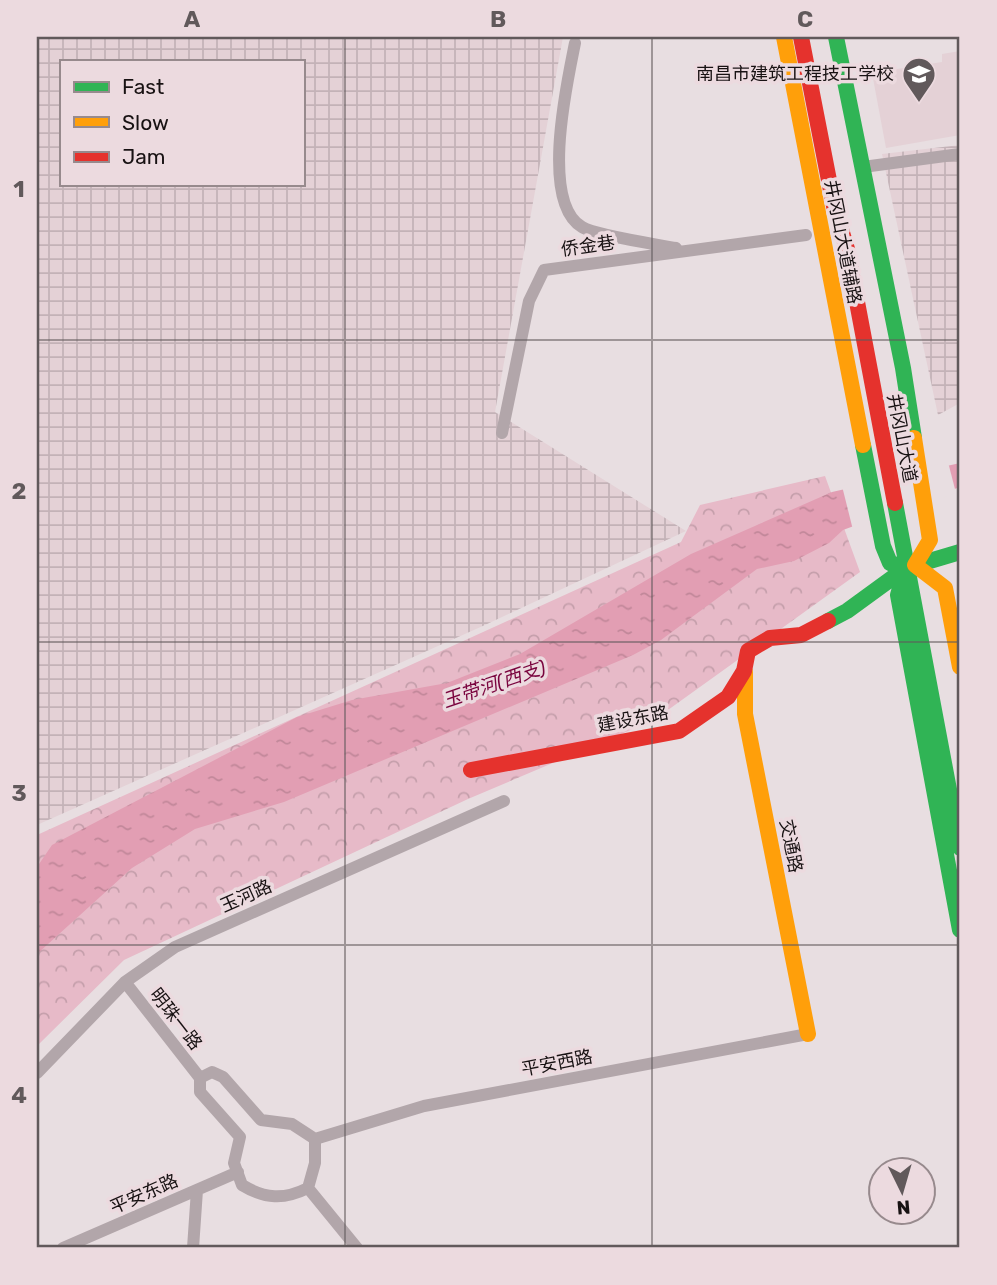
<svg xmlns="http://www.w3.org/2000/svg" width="997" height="1285" viewBox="0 0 997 1285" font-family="Rubik,'Noto Sans SC',sans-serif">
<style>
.built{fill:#e4d1d6}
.industrial{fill:url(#industrial-grid);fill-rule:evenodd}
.park{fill:url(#park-crowns)}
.water{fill:url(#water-ripples)}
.pier{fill:#e8dee1}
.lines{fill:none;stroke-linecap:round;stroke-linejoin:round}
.street{stroke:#b2a6aa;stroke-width:12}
.fast{stroke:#30b455;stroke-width:16}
.slow{stroke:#ff9f0a;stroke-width:16}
.jam{stroke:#e5322d;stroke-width:16}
.grid{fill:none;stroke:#61595b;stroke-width:2;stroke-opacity:0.55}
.labels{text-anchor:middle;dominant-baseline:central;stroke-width:7;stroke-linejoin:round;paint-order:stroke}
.poi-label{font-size:18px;fill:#181213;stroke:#ecdadf;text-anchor:end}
.street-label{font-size:18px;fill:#181213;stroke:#ecdadf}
.water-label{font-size:19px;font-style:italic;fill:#7a043e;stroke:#ecdadf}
.neatline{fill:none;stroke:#61595b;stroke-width:2.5}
.grid-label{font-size:23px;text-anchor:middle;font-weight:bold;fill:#61595b}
</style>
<defs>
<pattern id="industrial-grid" width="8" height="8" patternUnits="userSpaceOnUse" patternTransform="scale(1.75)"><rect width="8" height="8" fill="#e4d1d6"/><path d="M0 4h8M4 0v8" fill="none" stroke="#c3b2b7"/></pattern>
<pattern id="park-crowns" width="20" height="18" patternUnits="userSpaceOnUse" patternTransform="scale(1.75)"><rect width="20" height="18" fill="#e7bac8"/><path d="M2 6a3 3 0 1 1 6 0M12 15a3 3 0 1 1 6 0" fill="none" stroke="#c59fab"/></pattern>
<pattern id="water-ripples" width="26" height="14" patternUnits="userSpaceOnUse" patternTransform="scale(1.75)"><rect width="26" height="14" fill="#e29eb3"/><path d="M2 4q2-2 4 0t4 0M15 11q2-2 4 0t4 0" fill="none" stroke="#c18799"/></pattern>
</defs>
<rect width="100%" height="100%" fill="#e8dee1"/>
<path class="built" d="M 960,51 L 960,135 L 886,148 L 872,73 L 942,62 L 942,54 Z"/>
<path class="industrial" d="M 37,37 L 563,37 L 495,412 L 686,531 L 485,625 L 37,825 ZM 61,61 L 303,61 L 303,184 L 61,184 Z
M 960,145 L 960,403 L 938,415 L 882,154 Z"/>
<path class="park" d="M 825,476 L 860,572 L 654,720 L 468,799 L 124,960 L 37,1046 L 37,835 L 681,542 L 700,505 Z"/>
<path class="water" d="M 960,463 L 960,487 L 843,530 L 829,543 L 794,561 L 757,569 L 661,640 L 633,655 L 284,802 L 195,829 L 132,868 L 37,954 L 37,867 L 52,845 L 297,717 L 352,700 L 447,683 L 520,654 L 691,554 L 832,492 Z"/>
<path class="pier" d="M 948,462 L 956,493 L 853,530 L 842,486 Z"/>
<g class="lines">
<path class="street" d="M 575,43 C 567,83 540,202 582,227 C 597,236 656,244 676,248
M 863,167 L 960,154
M 502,433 L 529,301 L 544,270 L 806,235
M 125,982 L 200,1078
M 212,1072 L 223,1077 L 261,1120 L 292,1124 L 315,1139 L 315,1163 L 308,1188 C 284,1200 265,1199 242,1185 L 234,1163 L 240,1137 L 200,1092 L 200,1078 Z
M 37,1073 L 125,982 L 175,947 L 504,801
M 315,1139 L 424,1106 L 808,1034
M 308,1188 L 357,1248
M 63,1248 L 238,1172
M 193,1248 L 197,1190"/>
<path class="fast" d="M 836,37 L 903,368 L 914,438
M 863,445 L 883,546 L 890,563 L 906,568 L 898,595 L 960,930
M 895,503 L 960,848
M 828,621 L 847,611 L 906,568 L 960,552"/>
<path class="slow" d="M 784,37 L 863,445
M 914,438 L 930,540 L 915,565 L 945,588 L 960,667
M 745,672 L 745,714 L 808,1034"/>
<path class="jam" d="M 801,37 L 834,206 L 847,249 L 895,503
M 471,770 L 679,731 L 728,697 L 744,671 L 748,651 L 770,638 L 801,635 L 828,621"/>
</g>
<path class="grid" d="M 345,37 L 345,1248M 652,37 L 652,1248M 37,340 L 960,340M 37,642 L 960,642M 37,945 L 960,945"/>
<defs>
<symbol id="school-pin" viewBox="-11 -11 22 30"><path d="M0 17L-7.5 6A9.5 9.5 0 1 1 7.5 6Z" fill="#61595b" stroke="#ecdadf"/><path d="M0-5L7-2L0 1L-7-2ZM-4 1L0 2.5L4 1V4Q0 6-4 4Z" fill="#fff"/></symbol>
</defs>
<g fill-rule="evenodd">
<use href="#school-pin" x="900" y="55" width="38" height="52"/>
</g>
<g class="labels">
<g class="poi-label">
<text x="894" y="74">南昌市建筑工程技工学校</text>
</g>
<g class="street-label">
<text transform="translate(843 242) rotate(79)">井冈山大道辅路</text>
<text transform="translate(588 246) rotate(-8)">侨金巷</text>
<text transform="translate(902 438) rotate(79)">井冈山大道</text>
<text transform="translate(633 719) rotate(-11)">建设东路</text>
<text transform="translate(791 846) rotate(79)">交通路</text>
<text transform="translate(246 896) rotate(-24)">玉河路</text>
<text transform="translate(176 1019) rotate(52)">明珠一路</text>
<text transform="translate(557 1063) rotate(-11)">平安西路</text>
<text transform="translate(144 1194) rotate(-24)">平安东路</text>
</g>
<g class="water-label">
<text transform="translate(494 684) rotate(-19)">玉带河(西支)</text>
</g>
</g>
<rect width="997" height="1285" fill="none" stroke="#ecdadf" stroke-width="77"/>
<rect x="60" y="60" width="245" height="126" fill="#ecdadf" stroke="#978a8d" stroke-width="2"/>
<rect x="74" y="82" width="35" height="10" fill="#30b455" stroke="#978a8d" stroke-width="2"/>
<text x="122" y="94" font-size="21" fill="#181213">Fast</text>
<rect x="74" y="117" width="35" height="10" fill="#ff9f0a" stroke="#978a8d" stroke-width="2"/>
<text x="122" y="130" font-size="21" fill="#181213">Slow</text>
<rect x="74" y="152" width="35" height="10" fill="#e5322d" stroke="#978a8d" stroke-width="2"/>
<text x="122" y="164" font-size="21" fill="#181213">Jam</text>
<g transform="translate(902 1191) rotate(175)"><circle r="33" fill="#ecdadf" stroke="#978a8d" stroke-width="2"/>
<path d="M0-5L12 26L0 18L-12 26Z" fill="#61595b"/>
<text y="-10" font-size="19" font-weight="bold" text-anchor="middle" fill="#181213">N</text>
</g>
<rect x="38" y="38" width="920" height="1208" class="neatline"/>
<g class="grid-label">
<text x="192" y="27">A</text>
<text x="498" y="27">B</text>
<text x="805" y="27">C</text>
<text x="19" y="197">1</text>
<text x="19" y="499">2</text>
<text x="19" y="801">3</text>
<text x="19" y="1103">4</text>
</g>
</svg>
